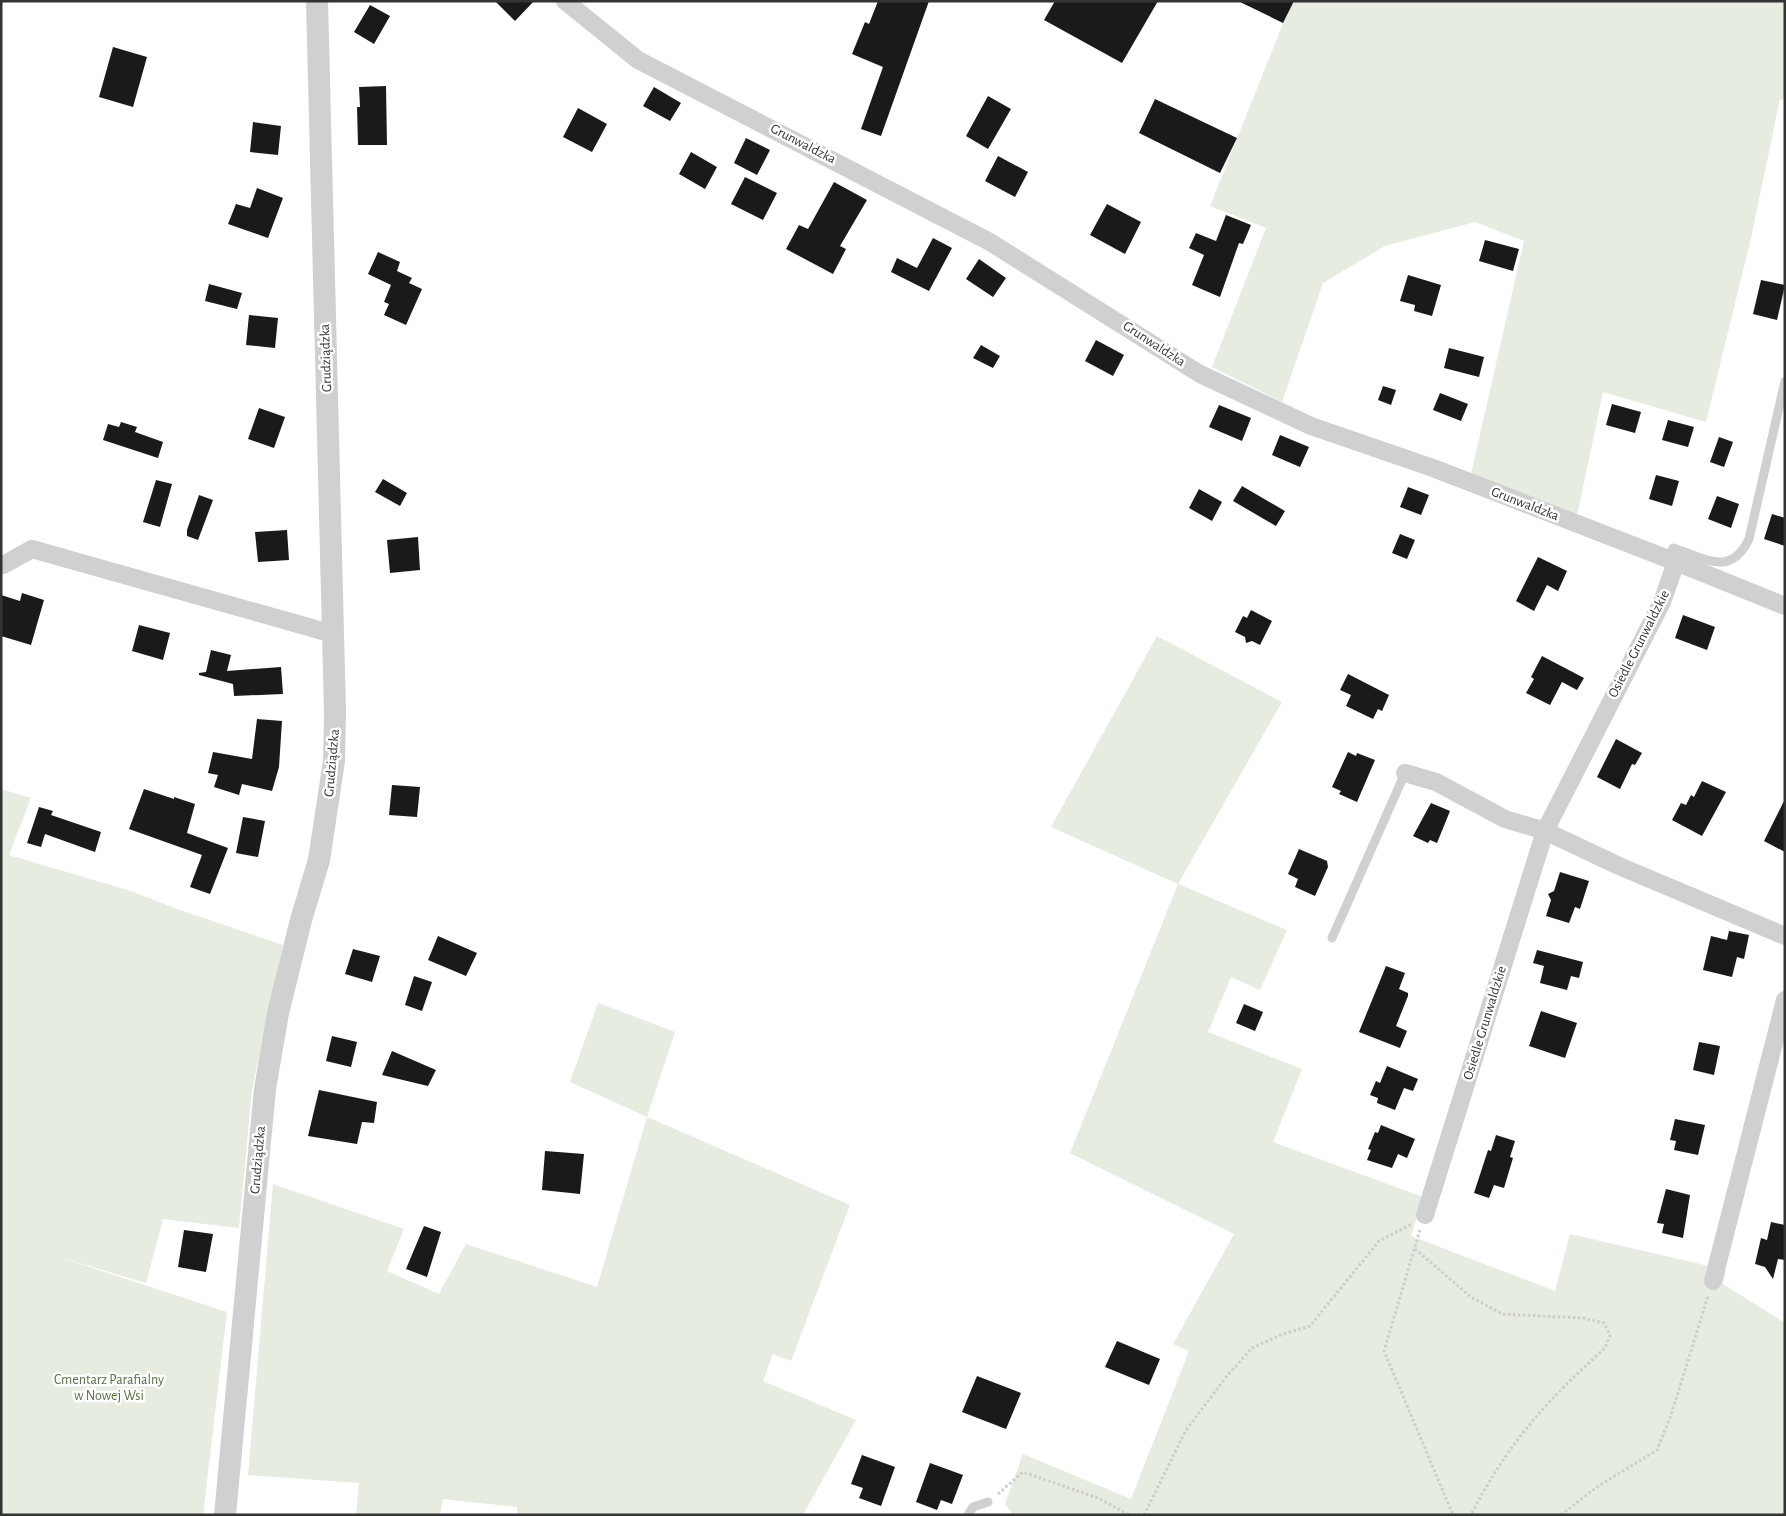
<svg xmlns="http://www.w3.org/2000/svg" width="1786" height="1516" viewBox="0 0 1786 1516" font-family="'Alegreya Sans',sans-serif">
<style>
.green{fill:#e6ecdf}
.building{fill:#1a1a1a}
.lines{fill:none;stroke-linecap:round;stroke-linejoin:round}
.path{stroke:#cdcdcd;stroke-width:3;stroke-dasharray:2.5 2.5;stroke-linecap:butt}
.service{stroke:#d0d0d0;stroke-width:9}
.minor{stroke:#d0d0d0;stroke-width:18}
.tertiary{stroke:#d0d0d0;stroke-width:22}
.labels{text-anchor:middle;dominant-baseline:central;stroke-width:5;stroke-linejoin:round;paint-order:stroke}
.street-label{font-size:14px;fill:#333;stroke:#fff}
.park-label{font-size:14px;fill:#56703f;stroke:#fff}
</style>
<rect width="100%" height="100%" fill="#fff"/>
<path class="green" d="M 1292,1 L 1785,1 L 1785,100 L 1780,99 L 1751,238 L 1706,422 L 1603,392 L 1577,516 L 1471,474 L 1524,241 L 1475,222 L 1385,246 L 1323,283 L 1282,402 L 1212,367 L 1266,228 L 1210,206 Z
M 1157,636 L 1282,702 L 1178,884 L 1287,930 L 1260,990 L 1231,977 L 1208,1032 L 1302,1069 L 1273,1142 L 1423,1197 L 1411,1236 L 1555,1291 L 1570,1234 L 1726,1270 L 1723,1284 L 1785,1323 L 1785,1515 L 1013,1515 L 1005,1504 L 1023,1454 L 1131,1499 L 1189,1351 L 1173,1344 L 1234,1234 L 1070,1153 L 1178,884 L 1051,827 Z
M 1,789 L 31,798 L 9,855 L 131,891 L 177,909 L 283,945 L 252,1090 L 239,1228 L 163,1219 L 146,1283 L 56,1256 L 227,1312 L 203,1515 L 1,1515 Z
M 598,1003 L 675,1032 L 647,1117 L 850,1205 L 791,1361 L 773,1354 L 763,1381 L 856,1420 L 803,1515 L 517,1515 L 517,1507 L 443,1499 L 440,1515 L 356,1515 L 359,1483 L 248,1475 L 273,1184 L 404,1229 L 387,1271 L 439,1294 L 466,1244 L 597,1287 L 647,1117 L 570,1082 Z"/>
<path class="building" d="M 495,1 L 534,1 L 515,21 Z
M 878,1 L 929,1 L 881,136 L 861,129 L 883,67 L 852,54 L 865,22 L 869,24 Z
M 1055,1 L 1158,1 L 1122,63 L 1044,20 Z
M 1238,1 L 1294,1 L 1283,23 Z
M 370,5 L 390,16 L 374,44 L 354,32 Z
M 113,47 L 147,57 L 133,107 L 99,97 Z
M 386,86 L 387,145 L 358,145 L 357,107 L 360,107 L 359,87 Z
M 654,87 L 681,103 L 670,121 L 643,106 Z
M 988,96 L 1011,109 L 988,149 L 966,136 Z
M 1155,99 L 1237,138 L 1220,173 L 1139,133 Z
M 578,108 L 607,124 L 592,152 L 563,137 Z
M 253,122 L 281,126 L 278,155 L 250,152 Z
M 746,138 L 770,150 L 757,175 L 734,163 Z
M 691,152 L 717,167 L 705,189 L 679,174 Z
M 998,156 L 1028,172 L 1015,197 L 985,181 Z
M 745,177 L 777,193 L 763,220 L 731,204 Z
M 834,182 L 867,200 L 840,246 L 846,249 L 833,274 L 786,249 L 799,225 L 808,229 Z
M 257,188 L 283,198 L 268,238 L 228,224 L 236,204 L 250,208 Z
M 1107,204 L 1141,222 L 1125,254 L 1090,235 Z
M 1226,215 L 1251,225 L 1243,244 L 1239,243 L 1220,297 L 1192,285 L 1204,255 L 1189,248 L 1196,233 L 1216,241 Z
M 933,238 L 952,248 L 929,291 L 891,272 L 897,258 L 917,268 Z
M 1485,240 L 1519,249 L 1513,271 L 1479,261 Z
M 378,252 L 400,262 L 397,271 L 412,278 L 409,283 L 422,289 L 406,325 L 384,315 L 389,304 L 384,302 L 391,285 L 368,274 Z
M 979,259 L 1006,278 L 993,297 L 966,279 Z
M 1408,275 L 1441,285 L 1432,316 L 1414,311 L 1415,305 L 1400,301 Z
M 1761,280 L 1785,285 L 1777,320 L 1753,314 Z
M 209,284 L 242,293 L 237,309 L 205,301 Z
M 249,315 L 278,318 L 275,348 L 246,345 Z
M 1096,340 L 1124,355 L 1113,376 L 1085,361 Z
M 981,345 L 1000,356 L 993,368 L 973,358 Z
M 1449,348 L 1484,357 L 1479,377 L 1444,368 Z
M 1383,386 L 1396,390 L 1391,405 L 1378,400 Z
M 1440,393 L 1468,404 L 1461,421 L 1433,410 Z
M 1612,404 L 1641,412 L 1635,433 L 1606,425 Z
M 1219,405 L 1251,418 L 1242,441 L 1209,427 Z
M 259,408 L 285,417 L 274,448 L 248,439 Z
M 1668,420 L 1694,427 L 1688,447 L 1662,440 Z
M 121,422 L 137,427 L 135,432 L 163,442 L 158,458 L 103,440 L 108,424 L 119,427 Z
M 1280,435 L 1309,447 L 1300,467 L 1272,455 Z
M 1719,437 L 1733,442 L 1724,467 L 1710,462 Z
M 1656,475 L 1679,481 L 1672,506 L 1649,499 Z
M 383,479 L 407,493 L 400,506 L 375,492 Z
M 156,480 L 172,484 L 160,527 L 143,522 Z
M 1242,486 L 1285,511 L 1276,526 L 1233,501 Z
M 1408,487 L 1429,495 L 1421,515 L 1400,507 Z
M 1199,489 L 1222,502 L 1212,521 L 1189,508 Z
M 199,495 L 213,500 L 198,540 L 187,536 L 187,530 Z
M 1717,496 L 1739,504 L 1731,528 L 1708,519 Z
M 1772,514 L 1785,518 L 1785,546 L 1764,539 Z
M 287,530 L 289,560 L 258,562 L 255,532 Z
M 1400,534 L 1415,540 L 1407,559 L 1392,553 Z
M 418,537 L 420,570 L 390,573 L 387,540 Z
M 1538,557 L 1567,571 L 1558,591 L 1547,585 L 1534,611 L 1516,601 Z
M 22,593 L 44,600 L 31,645 L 1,636 L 1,595 L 20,601 Z
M 1251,610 L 1272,621 L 1260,645 L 1252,641 L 1246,643 L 1245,637 L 1235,632 L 1243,616 L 1247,618 Z
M 1683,615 L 1715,627 L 1707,650 L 1675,638 Z
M 139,625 L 170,633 L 163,660 L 132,651 Z
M 211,650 L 231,655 L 227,671 L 281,667 L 283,694 L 234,696 L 233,684 L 199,675 L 199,673 L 206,672 Z
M 1542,656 L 1584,678 L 1577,690 L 1562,682 L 1550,705 L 1526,693 L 1534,679 L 1531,677 Z
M 1348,674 L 1389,695 L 1382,711 L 1378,709 L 1373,719 L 1346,706 L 1351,695 L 1340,690 Z
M 257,719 L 282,721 L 279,767 L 272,791 L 242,784 L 239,795 L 214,787 L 218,775 L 208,773 L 213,752 L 252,759 Z
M 1616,739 L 1642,753 L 1635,765 L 1632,764 L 1620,789 L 1597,777 Z
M 1348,752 L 1356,756 L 1357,753 L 1375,760 L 1357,802 L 1339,794 L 1341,791 L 1332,787 Z
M 1702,781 L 1726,792 L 1702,836 L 1672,820 L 1681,803 L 1686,805 L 1691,795 L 1694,797 Z
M 392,785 L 420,787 L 417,817 L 389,815 Z
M 144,789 L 174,799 L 174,797 L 195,804 L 187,833 L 228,848 L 210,894 L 190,887 L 202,855 L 129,829 Z
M 1785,799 L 1785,852 L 1764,841 Z
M 1431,803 L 1450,811 L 1437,843 L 1430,840 L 1428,843 L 1413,836 Z
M 39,807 L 53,811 L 51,815 L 101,832 L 95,852 L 45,834 L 41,847 L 27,843 Z
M 243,817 L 265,821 L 258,857 L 236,853 Z
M 1299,849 L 1327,861 L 1328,867 L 1315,896 L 1295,887 L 1298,879 L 1288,874 Z
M 1560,872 L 1589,881 L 1580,909 L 1575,907 L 1569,923 L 1546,916 L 1551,900 L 1548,894 L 1554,891 Z
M 1729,931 L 1749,935 L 1744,959 L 1737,957 L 1732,977 L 1703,970 L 1711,936 L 1727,940 Z
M 438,936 L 477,953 L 466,976 L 428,960 Z
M 353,949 L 380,956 L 372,982 L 345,974 Z
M 1537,950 L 1583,962 L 1579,978 L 1571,976 L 1567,990 L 1540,983 L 1544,966 L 1533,963 Z
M 1386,966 L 1405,973 L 1399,989 L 1408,993 L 1408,996 L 1396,1026 L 1407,1031 L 1400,1048 L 1359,1032 Z
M 414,976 L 432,982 L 422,1011 L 405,1005 Z
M 1244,1004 L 1263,1012 L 1255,1031 L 1236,1023 Z
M 1541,1011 L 1577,1023 L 1565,1058 L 1529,1046 Z
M 332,1036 L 357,1042 L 351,1067 L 326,1061 Z
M 1699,1042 L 1720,1046 L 1714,1075 L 1693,1070 Z
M 392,1051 L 436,1070 L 428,1086 L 382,1075 Z
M 1387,1066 L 1418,1079 L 1413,1091 L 1404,1088 L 1395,1110 L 1377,1103 L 1378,1098 L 1370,1095 L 1376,1081 L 1380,1083 Z
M 319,1090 L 377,1102 L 374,1123 L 362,1122 L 357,1144 L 308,1136 Z
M 1675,1119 L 1705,1125 L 1698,1155 L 1674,1150 L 1676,1141 L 1670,1140 Z
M 1381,1125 L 1415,1139 L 1407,1158 L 1398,1154 L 1392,1168 L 1367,1160 L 1371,1150 L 1368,1149 L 1375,1132 L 1378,1133 Z
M 1496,1135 L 1515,1141 L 1510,1157 L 1513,1158 L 1504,1188 L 1494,1185 L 1489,1198 L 1474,1193 L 1488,1150 L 1491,1151 Z
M 545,1151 L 584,1154 L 580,1194 L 542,1190 Z
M 1666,1189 L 1690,1195 L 1683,1238 L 1662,1233 L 1664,1224 L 1657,1223 Z
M 1771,1222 L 1785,1225 L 1785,1260 L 1778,1259 L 1773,1279 L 1765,1267 L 1755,1264 L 1761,1238 L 1767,1240 Z
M 424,1226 L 441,1232 L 427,1277 L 406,1269 Z
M 184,1230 L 213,1234 L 206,1272 L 178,1267 Z
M 1117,1341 L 1160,1359 L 1149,1385 L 1105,1367 Z
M 977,1376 L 1021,1393 L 1006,1429 L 962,1412 Z
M 862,1455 L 895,1467 L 881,1506 L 859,1498 L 863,1488 L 851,1484 Z
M 930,1463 L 963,1475 L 952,1504 L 941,1500 L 937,1510 L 916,1502 Z"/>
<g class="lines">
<path class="path" d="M 1420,1230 L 1384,1351 L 1453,1515
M 1415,1249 L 1471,1297 L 1502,1314 L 1583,1318 L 1604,1323 L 1610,1335 L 1605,1348 C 1547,1400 1507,1444 1471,1515
M 998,1494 L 1023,1472 L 1098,1498 L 1129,1515
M 1144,1515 L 1186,1430 L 1227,1376 L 1252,1348 L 1283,1334 L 1310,1326 L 1379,1241 L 1412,1224
M 1561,1515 L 1597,1487 L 1657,1450 L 1671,1415 L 1708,1296"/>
<path class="service" d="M 1668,559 L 1673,548 C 1705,558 1730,578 1749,539 L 1785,381
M 1332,938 L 1405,773
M 968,1515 L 973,1507 L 988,1502"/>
<path class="minor" d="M 565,1 L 638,60 L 990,242 L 1200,374 L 1311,426 L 1433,468 L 1676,562 L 1785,606
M 3,565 L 32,549 L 333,634
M 1405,773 L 1436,782 L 1505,819 L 1545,831 L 1619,866 L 1785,936
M 1425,1215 L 1545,831 L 1662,602 L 1676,562
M 1713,1281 L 1785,1000"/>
<path class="tertiary" d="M 225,1515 L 265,1089 L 278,1013 L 301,920 L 319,860 L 334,761 L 335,712 L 317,1"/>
</g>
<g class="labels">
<g class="street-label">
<text transform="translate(803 144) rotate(27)">Grunwaldzka</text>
<text transform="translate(1154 344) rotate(33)">Grunwaldzka</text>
<text transform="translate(326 358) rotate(-92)">Grudziądzka</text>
<text transform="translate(1525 504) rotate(21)">Grunwaldzka</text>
<text transform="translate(1639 644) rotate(-63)">Osiedle Grunwaldzkie</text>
<text transform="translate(332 763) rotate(-85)">Grudziądzka</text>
<text transform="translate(1485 1023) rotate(-73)">Osiedle Grunwaldzkie</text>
<text transform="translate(258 1160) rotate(-85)">Grudziądzka</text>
</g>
<g class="park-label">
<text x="109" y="1380">Cmentarz Parafialny<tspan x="109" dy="16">w Nowej Wsi</tspan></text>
</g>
</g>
<rect width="1786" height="1516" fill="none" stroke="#333333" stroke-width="5"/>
</svg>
